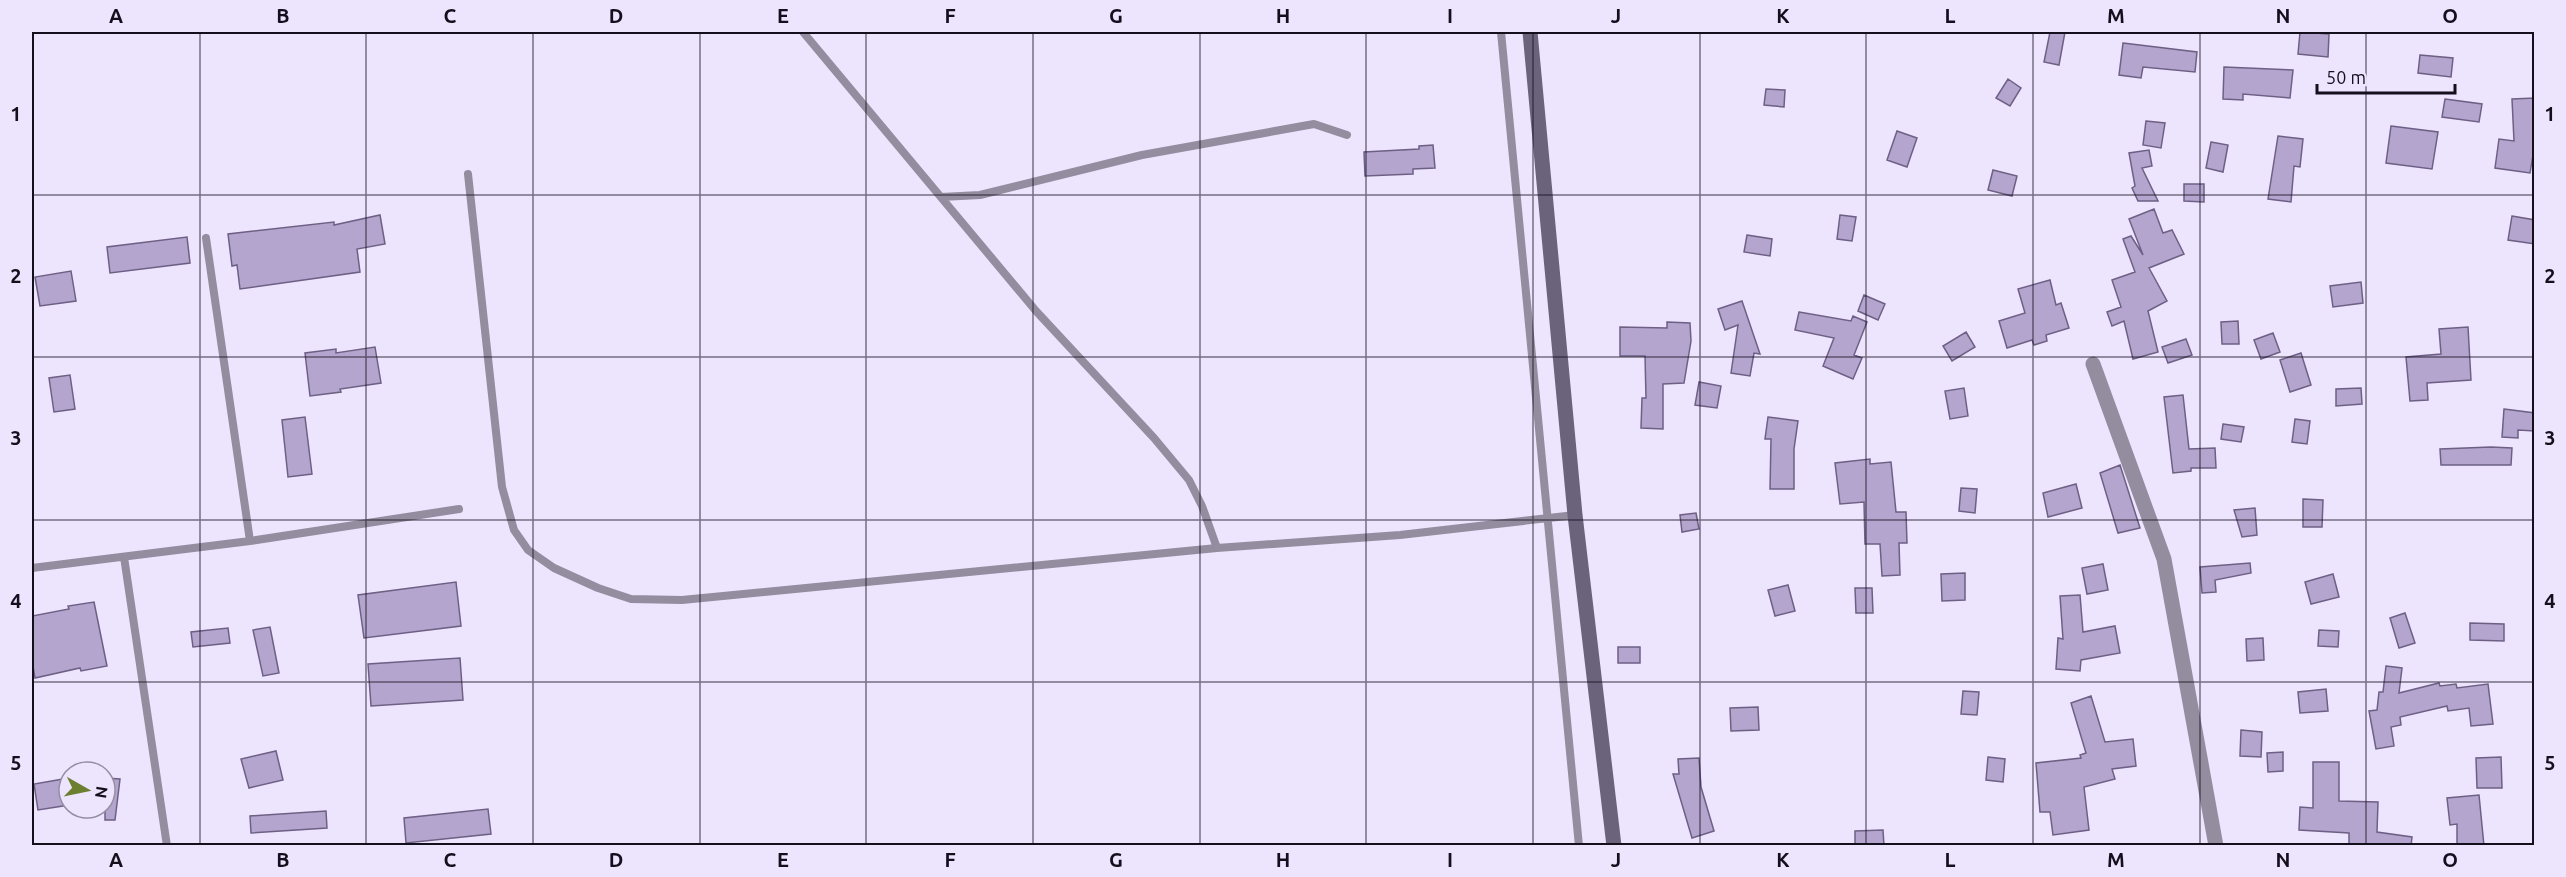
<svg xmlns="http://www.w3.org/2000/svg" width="2566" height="877" viewBox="0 0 2566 877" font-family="Ubuntu,sans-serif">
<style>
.building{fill:#b3a5cd;stroke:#6e6085;stroke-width:1.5}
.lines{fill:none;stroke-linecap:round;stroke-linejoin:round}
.lane{stroke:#938d9f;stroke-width:8}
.street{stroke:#938d9f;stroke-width:15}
.secondary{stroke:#6b627b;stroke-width:15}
.grid{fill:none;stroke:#140f1d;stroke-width:1.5;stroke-opacity:0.55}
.neatline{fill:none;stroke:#140f1d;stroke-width:2}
.grid-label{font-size:20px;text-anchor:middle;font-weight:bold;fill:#140f1d}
</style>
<rect width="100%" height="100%" fill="#ede4fe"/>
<path class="building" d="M 2050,32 L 2065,32 L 2059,65 L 2044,62 Z
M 2300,32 L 2329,34 L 2328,57 L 2298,54 Z
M 2123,43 L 2197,52 L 2195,72 L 2143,67 L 2141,78 L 2119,75 Z
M 2420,55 L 2453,58 L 2451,77 L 2418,73 Z
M 2224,67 L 2293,70 L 2290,98 L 2243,94 L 2243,100 L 2223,99 Z
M 2008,79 L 2021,88 L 2010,106 L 1996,98 Z
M 1766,89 L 1785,90 L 1784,107 L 1764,105 Z
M 2535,98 L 2535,143 L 2530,173 L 2495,168 L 2499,139 L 2514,141 L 2512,99 Z
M 2445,99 L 2482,104 L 2479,122 L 2442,117 Z
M 2146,121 L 2165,123 L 2161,148 L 2143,145 Z
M 2391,126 L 2438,132 L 2432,169 L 2386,163 Z
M 1897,131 L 1917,138 L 1907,167 L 1887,160 Z
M 2278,136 L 2303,139 L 2300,167 L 2294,166 L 2291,202 L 2268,199 Z
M 2211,142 L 2228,145 L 2223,172 L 2206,168 Z
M 1433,145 L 1435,168 L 1413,169 L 1413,174 L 1365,176 L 1364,152 L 1419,149 L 1419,146 Z
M 2149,150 L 2152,166 L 2142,168 L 2158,201 L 2138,201 L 2132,188 L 2135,186 L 2129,153 Z
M 1993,170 L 2017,176 L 2012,196 L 1988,190 Z
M 2184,184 L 2204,184 L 2204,202 L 2184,201 Z
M 2154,209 L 2163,233 L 2172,230 L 2184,254 L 2149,268 L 2167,301 L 2148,311 L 2158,352 L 2133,359 L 2124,321 L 2112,326 L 2107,312 L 2121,307 L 2112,280 L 2135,272 L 2123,239 L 2131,236 L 2143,255 L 2129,219 Z
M 380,215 L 385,244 L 357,249 L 360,272 L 240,289 L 237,265 L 232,266 L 228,234 L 334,222 L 334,225 Z
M 1840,215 L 1856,217 L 1852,241 L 1837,239 Z
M 2512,216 L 2535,220 L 2535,244 L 2508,240 Z
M 1747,235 L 1772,239 L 1770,256 L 1744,252 Z
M 187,237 L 190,263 L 110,273 L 107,247 Z
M 71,271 L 76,301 L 40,306 L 35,277 Z
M 2050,280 L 2056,305 L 2061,303 L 2069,328 L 2046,335 L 2047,341 L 2034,345 L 2032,340 L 2007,348 L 1999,321 L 2025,313 L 2018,289 Z
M 2361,282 L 2363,303 L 2333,307 L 2330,286 Z
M 1864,295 L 1885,304 L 1878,320 L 1858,311 Z
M 1742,301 L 1760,354 L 1754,353 L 1750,376 L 1731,373 L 1738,325 L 1725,330 L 1718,309 Z
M 1799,312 L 1851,321 L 1853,316 L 1867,322 L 1854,355 L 1862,358 L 1853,379 L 1823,366 L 1834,338 L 1795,330 Z
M 2238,321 L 2239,344 L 2222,344 L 2221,322 Z
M 1667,322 L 1690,323 L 1691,341 L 1684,383 L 1663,384 L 1663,429 L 1641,428 L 1642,398 L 1646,398 L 1645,356 L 1620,356 L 1620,327 L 1667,328 Z
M 2468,327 L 2471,380 L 2427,383 L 2428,400 L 2410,401 L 2406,357 L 2441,354 L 2439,329 Z
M 1966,332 L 1975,347 L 1952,361 L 1943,346 Z
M 2273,333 L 2280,352 L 2261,359 L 2254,340 Z
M 2186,339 L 2192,355 L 2168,363 L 2162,347 Z
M 375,347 L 381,383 L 340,389 L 341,392 L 310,396 L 305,353 L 336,349 L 336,353 Z
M 2301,353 L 2311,385 L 2290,392 L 2280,360 Z
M 70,375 L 75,409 L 54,412 L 49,378 Z
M 1699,382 L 1721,386 L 1717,408 L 1695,405 Z
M 1964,388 L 1968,416 L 1950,419 L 1945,391 Z
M 2361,388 L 2362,404 L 2336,406 L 2336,389 Z
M 2183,395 L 2189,449 L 2215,448 L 2216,468 L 2191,468 L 2191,471 L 2173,473 L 2164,397 Z
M 2504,409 L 2535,413 L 2535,431 L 2518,430 L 2518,438 L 2502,437 Z
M 305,417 L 312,474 L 288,477 L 282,420 Z
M 1768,417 L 1798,421 L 1794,449 L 1794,489 L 1770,489 L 1771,439 L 1765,439 Z
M 2295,419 L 2310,421 L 2307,444 L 2292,442 Z
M 2223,424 L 2244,427 L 2241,442 L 2221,439 Z
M 2491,447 L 2512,448 L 2511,465 L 2441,465 L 2440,449 Z
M 1870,459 L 1870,464 L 1891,462 L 1896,512 L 1906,512 L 1907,543 L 1899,543 L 1900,575 L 1882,576 L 1880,544 L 1865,544 L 1864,502 L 1840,504 L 1835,463 Z
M 2120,465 L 2140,528 L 2118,533 L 2100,473 Z
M 2076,484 L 2082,508 L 2048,517 L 2043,493 Z
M 1961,488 L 1977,489 L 1975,513 L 1959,511 Z
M 2303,499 L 2323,500 L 2322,527 L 2303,527 Z
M 2255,508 L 2257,535 L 2242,537 L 2234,510 Z
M 1696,513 L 1699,529 L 1682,532 L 1680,515 Z
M 2250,563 L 2251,573 L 2215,580 L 2216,592 L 2202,593 L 2200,567 Z
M 2103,564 L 2108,590 L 2087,594 L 2082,568 Z
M 1965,573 L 1965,600 L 1942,601 L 1941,574 Z
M 2333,574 L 2339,597 L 2311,604 L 2305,582 Z
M 456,582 L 461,626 L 364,638 L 358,595 Z
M 1788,585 L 1795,611 L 1775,616 L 1768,590 Z
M 1855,588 L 1872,588 L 1873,613 L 1856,613 Z
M 2080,595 L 2083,632 L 2115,626 L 2120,653 L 2081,660 L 2080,671 L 2056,669 L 2058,638 L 2063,639 L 2060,596 Z
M 94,602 L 107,666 L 81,671 L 80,668 L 35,678 L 32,661 L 32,616 L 69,609 L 68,606 Z
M 2405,613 L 2415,643 L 2399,648 L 2390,618 Z
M 2470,623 L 2504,624 L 2504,641 L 2470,640 Z
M 270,627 L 279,673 L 263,676 L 253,630 Z
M 228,628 L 230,643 L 193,647 L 191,632 Z
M 2319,630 L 2339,631 L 2338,647 L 2318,646 Z
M 2263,638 L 2264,660 L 2247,661 L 2246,639 Z
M 1618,647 L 1640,647 L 1640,663 L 1618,663 Z
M 460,658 L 463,700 L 371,706 L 368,664 Z
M 2386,666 L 2402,668 L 2399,693 L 2439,683 L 2440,686 L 2456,684 L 2457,688 L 2488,684 L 2493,724 L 2471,726 L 2469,708 L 2448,711 L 2447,706 L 2400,717 L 2401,725 L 2391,727 L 2394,746 L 2376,749 L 2369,711 L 2377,710 L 2379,692 L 2383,692 Z
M 2326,689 L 2328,711 L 2300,713 L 2298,692 Z
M 1963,691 L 1979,692 L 1977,715 L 1961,714 Z
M 2091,696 L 2105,742 L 2133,739 L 2136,766 L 2112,769 L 2115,779 L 2084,787 L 2089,830 L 2053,835 L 2050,812 L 2040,812 L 2036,763 L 2081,758 L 2080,755 L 2086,753 L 2071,703 Z
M 1758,707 L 1759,730 L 1731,731 L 1730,708 Z
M 2241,730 L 2262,732 L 2261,757 L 2240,756 Z
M 276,751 L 283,780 L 249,788 L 241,759 Z
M 2283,752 L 2283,771 L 2268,772 L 2267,753 Z
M 1988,757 L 2005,759 L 2003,782 L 1986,780 Z
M 2501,757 L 2502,788 L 2477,788 L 2476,758 Z
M 1699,758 L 1701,787 L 1714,831 L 1692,838 L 1673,774 L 1679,774 L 1678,759 Z
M 2313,762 L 2339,762 L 2339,801 L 2378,802 L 2377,832 L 2412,837 L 2411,846 L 2349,846 L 2349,833 L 2299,830 L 2300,807 L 2313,808 Z
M 69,778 L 69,805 L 38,810 L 34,784 Z
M 105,778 L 120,779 L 115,820 L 105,820 Z
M 2479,795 L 2484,846 L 2457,846 L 2457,824 L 2450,825 L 2447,798 Z
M 488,809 L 491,834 L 406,843 L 404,818 Z
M 326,811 L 327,828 L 251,833 L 250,816 Z
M 1883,830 L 1884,846 L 1855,846 L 1855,831 Z"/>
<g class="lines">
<path class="lane" d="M 803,32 L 1036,311 L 1154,438 L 1189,480 L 1202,506 L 1217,548
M 1501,32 L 1579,846
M 468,174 L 502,487 L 514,530 L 528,550 L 554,568 L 598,588 L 631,599 L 682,600 L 1217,548 L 1400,535 L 1575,515
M 941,197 L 980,195 L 1142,155 L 1314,124 L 1347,135
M 206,238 L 250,541
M 124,557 L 167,846
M 32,568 L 250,541 L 459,509"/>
<path class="street" d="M 2093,364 L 2164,559 L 2216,846"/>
<path class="secondary" d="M 1530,32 L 1575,515 L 1614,846"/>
</g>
<path class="grid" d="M 200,32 L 200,846M 366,32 L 366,846M 533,32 L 533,846M 700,32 L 700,846M 866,32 L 866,846M 1033,32 L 1033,846M 1200,32 L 1200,846M 1366,32 L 1366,846M 1533,32 L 1533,846M 1700,32 L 1700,846M 1866,32 L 1866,846M 2033,32 L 2033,846M 2200,32 L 2200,846M 2366,32 L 2366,846M 32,195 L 2534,195M 32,357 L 2534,357M 32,520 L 2534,520M 32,682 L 2534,682"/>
<rect width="2566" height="877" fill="none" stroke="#ede4fe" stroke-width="66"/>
<g transform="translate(87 790) rotate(99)"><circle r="28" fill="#ede4fe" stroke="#968fa4" stroke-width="1.5"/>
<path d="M0-4.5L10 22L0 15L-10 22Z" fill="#6c7f2f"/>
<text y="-9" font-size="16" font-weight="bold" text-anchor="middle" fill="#140f1d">N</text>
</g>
<path d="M2317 84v9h138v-9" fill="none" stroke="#140f1d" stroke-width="3"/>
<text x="2326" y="84" font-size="18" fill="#140f1d" stroke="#ede4fe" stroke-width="4.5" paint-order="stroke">50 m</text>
<rect x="33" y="33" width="2500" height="811" class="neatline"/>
<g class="grid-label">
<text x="116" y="23">A</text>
<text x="283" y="23">B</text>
<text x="450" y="23">C</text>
<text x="616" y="23">D</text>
<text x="783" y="23">E</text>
<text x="950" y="23">F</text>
<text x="1116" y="23">G</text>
<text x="1283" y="23">H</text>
<text x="1450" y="23">I</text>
<text x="1616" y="23">J</text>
<text x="1783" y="23">K</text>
<text x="1950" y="23">L</text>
<text x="2116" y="23">M</text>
<text x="2283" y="23">N</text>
<text x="2450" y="23">O</text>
<text x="16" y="121">1</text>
<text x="2550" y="121">1</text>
<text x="16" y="283">2</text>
<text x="2550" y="283">2</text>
<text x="16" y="445">3</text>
<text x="2550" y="445">3</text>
<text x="16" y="608">4</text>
<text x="2550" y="608">4</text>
<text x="16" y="770">5</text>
<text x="2550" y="770">5</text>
<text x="116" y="867">A</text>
<text x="283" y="867">B</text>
<text x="450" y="867">C</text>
<text x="616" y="867">D</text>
<text x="783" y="867">E</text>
<text x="950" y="867">F</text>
<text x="1116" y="867">G</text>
<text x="1283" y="867">H</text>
<text x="1450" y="867">I</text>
<text x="1616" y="867">J</text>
<text x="1783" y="867">K</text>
<text x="1950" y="867">L</text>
<text x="2116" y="867">M</text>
<text x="2283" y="867">N</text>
<text x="2450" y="867">O</text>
</g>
</svg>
